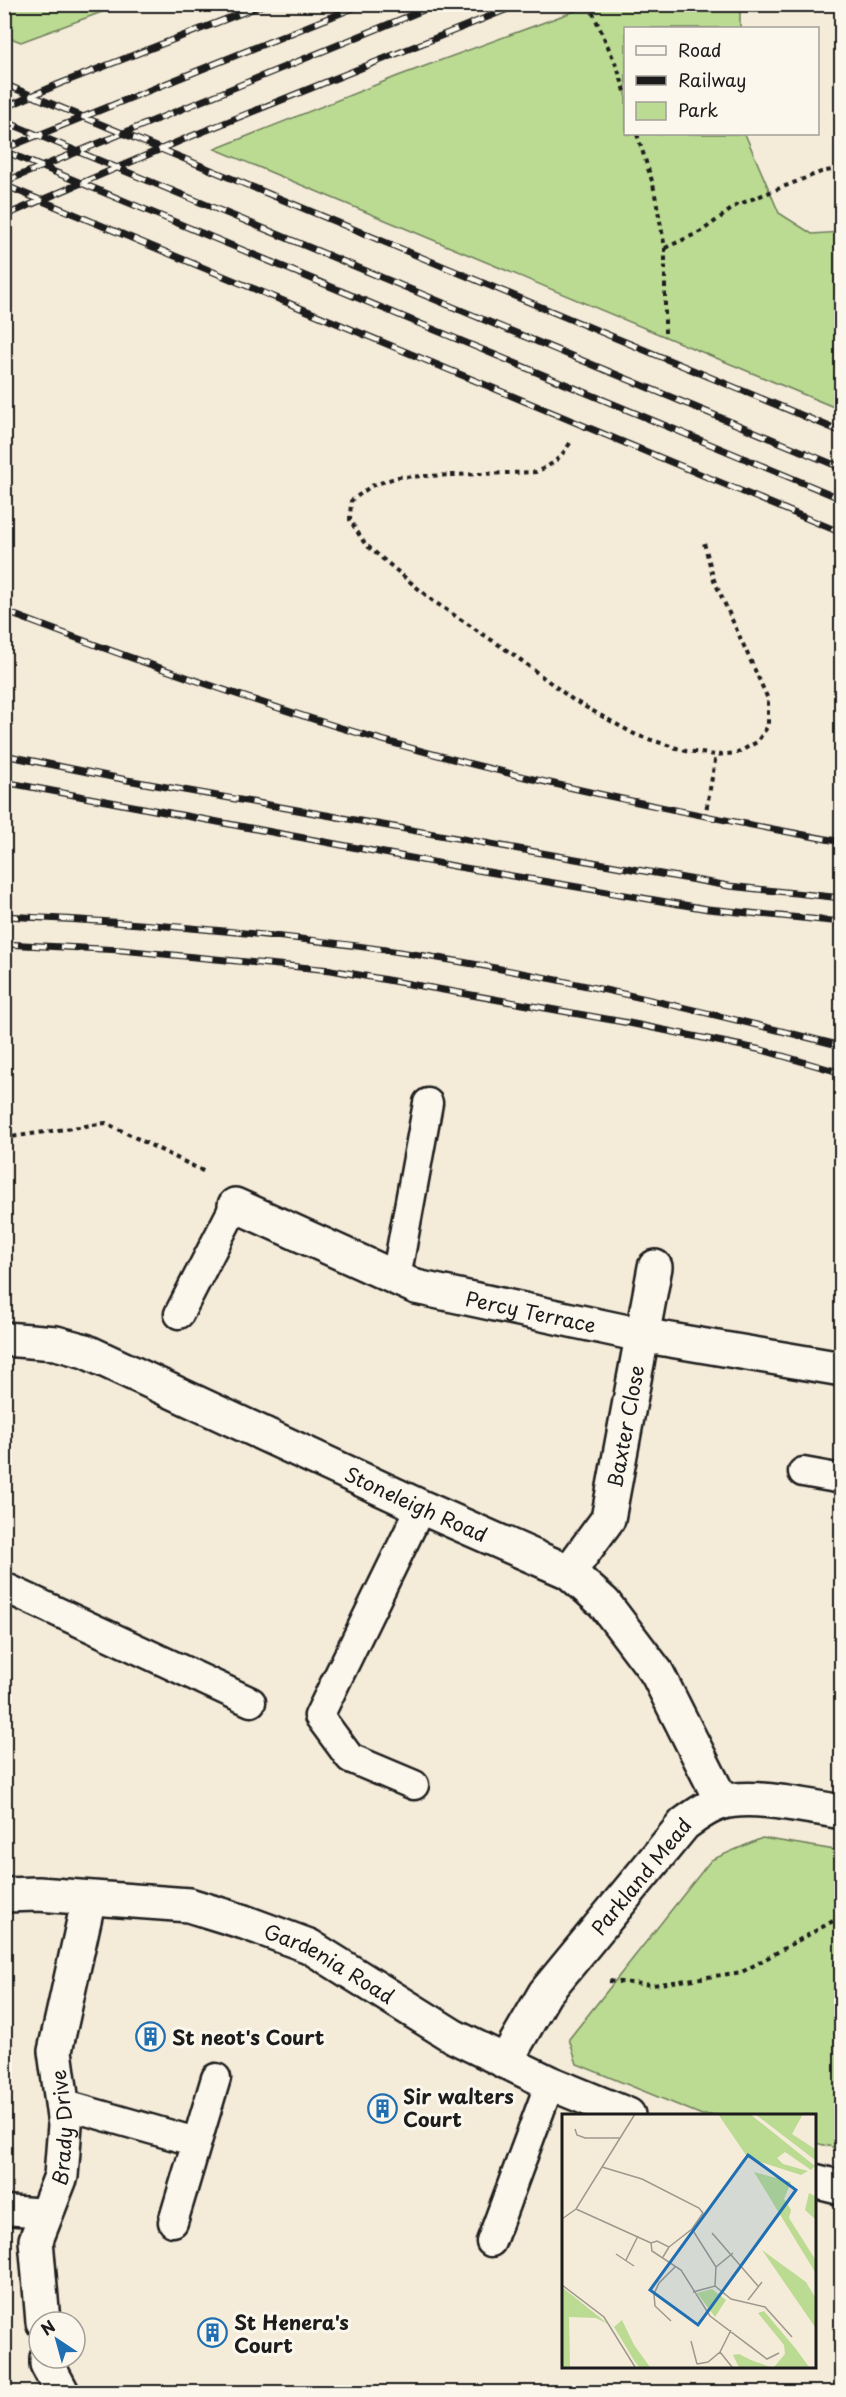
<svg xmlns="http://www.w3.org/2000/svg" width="846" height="2397" viewBox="0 0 846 2397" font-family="'Playpen Sans',sans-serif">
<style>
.green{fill:#bbdb93;stroke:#6c7c58;stroke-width:1.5}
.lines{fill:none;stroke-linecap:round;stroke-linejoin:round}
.lane-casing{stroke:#1c1c1c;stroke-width:33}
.street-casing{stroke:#1c1c1c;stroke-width:38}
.path{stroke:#1c1c1c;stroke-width:4;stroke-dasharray:4.5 4.5;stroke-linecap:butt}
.lane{stroke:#fbf7ec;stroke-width:28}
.street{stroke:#fbf7ec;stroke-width:33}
.rail-casing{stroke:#1c1c1c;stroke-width:7}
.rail{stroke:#fbf7ec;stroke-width:4.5;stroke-dasharray:14;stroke-linecap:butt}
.labels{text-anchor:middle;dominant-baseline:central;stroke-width:6;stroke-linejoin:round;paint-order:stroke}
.street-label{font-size:20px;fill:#1c1c1c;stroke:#fbf7ec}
.poi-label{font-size:20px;font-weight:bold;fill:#1c1c1c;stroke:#fbf7ec;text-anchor:start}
.inset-road{fill:none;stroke:#9e988d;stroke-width:1.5}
.view{fill:#1f6fb2;fill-opacity:0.15;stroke:#1f6fb2;stroke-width:3}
.inset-edge{fill:none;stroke:#1c1c1c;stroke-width:3}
</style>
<rect width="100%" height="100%" fill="#f4ebd9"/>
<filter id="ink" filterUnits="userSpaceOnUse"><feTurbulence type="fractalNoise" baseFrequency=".0167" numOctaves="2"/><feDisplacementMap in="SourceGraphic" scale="12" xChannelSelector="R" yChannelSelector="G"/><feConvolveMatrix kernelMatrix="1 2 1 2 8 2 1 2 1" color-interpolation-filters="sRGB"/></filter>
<g filter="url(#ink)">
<path class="green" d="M 5,4 L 121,4 L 121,5 L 21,42 L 5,36 Z
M 591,5 L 740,5 L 740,28 L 626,28 L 626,134 L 745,134 L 779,213 L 812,234 L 841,232 L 841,410 L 215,149 L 398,76 Z
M 762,1838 L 841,1851 L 841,2149 L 815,2143 L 814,2115 L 702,2115 L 577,2064 L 569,2039 L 711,1860 Z"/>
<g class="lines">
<defs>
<path id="lane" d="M 396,1278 L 428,1103
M 179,1314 L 235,1205
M 803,1472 L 842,1479
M 4,1587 L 251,1702
M 414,1785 L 350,1758 L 319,1716 L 421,1507
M 62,2104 L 196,2142
M 4,2210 L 47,2213
M 173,2222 L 216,2078
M 491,2242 L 550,2083"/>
<g id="street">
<path id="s1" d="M 235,1205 L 416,1287 L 641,1335 L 842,1369"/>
<path id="s2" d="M 4,1339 L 56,1343 L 85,1351 L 421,1507 L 569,1572 L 604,1603 L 657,1673 L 722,1802"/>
<path id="s3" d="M 569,1572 L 608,1519 L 655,1267"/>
<path id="s4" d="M 4,1895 L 38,1894 L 189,1905 L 244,1922 L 309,1946 L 453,2036 L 550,2083 L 628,2115"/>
<path id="s5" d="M 505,2062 L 545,1993 L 684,1824 C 695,1816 707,1807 720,1803 C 751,1793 809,1807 842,1812"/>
<path d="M 814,2181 L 842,2188"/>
<path id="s6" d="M 43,2322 L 36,2240 L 61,2176 L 65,2125 L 55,2051 L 89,1898"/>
<path d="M 47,2358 L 47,2364 L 62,2392"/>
</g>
</defs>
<use href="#lane" class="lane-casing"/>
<use href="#street" class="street-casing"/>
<path class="path" d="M 589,4 L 617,67 L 626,94
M 637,134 L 653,184 L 665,248 L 665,336
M 665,248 L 702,231 L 737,205 L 821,172 L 842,168
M 570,443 C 561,458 552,465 536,472 L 398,477 L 371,486 L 351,501 L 350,520 L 365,544 L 433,601 L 514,655 L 573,700 L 636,735 L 686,751 L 716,755 L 737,753 L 757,742 L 768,726 L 768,699 L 714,580 L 703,539
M 705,817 L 716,755
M 4,1138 L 106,1123 L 207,1173
M 609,1981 L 653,1985 L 742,1972 L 842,1916"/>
<use href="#lane" class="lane"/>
<use href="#street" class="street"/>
<defs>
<path id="rail" d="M 4,84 L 842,432
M 4,108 L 59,84 L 265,4
M 4,121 L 842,468
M 4,149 L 363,4
M 4,151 L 842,499
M 4,182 L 438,4
M 4,185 L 842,533
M 4,216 L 187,138 L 520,4
M 4,611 C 115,653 226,692 338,727 C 503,777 673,811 842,842
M 4,755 L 127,780 L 729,886 L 842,898
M 4,782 L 459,867 L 708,909 L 842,922
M 4,916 C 135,922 264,932 393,951 C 544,973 694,1009 842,1046
M 4,944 L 121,950 L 331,970 L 629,1023 L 762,1050 L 842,1073"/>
</defs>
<use href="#rail" class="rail-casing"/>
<use href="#rail" class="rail"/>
</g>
</g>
<defs>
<symbol id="building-ring" viewBox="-11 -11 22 22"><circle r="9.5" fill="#fbf7ec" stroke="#1f6fb2" stroke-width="1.5"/><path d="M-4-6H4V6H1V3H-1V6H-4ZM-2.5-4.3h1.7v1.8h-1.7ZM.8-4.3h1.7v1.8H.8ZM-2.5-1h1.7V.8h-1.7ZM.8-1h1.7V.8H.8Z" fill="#1f6fb2"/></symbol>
</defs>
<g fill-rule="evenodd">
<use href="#building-ring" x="134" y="2020" width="33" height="33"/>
<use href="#building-ring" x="366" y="2092" width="33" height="33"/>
<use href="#building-ring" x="196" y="2316" width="33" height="33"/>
</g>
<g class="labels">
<g class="street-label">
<text stroke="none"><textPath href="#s1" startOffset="316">Percy Terrace</textPath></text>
<text stroke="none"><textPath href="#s3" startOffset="160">Baxter Close</textPath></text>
<text stroke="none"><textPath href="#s2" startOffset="447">Stoneleigh Road</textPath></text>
<text stroke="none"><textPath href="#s5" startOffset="231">Parkland Mead</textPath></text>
<text stroke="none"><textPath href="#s4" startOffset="338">Gardenia Road</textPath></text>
<text stroke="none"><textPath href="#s6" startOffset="200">Brady Drive</textPath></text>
</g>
<g class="poi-label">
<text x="172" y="2037">St neot's Court</text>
<text x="403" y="2096">Sir walters<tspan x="403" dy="23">Court</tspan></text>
<text x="234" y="2322">St Henera's<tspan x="234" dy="23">Court</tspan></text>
</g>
</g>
<g transform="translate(562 2114)">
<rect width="254" height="254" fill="#f4ebd9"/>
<path d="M 156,0 L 188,0 L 253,52 L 249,56 L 223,38 L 215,44 L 221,50 L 246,57 L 239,61 L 186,44 ZM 193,0 L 241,0 L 230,20 L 253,35 L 253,46 ZM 192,58 L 229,68 L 222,85 L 229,96 L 227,104 L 253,145 L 253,158 ZM 247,79 L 253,82 L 253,105 L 243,96 ZM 200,136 L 244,168 L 253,183 L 253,213 ZM 0,173 L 46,210 L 34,204 L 7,203 L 8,253 L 0,253 ZM 150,175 L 164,186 L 153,203 L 135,179 ZM 202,197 L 234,235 L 247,253 L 212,253 L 223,240 L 222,231 L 196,199 ZM 60,206 L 72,231 L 88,253 L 77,253 L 73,248 L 52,213 ZM 177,240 L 189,246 L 208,253 L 177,253 L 171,241 Z" fill="#bbdb93"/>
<path class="inset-road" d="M 13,15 L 15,21 L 23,24 L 58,24M 40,53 L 80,65 L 137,94 L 141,99 L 130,115 L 107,133M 14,95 L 89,129M 0,105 L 14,95 L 73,0M 130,115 L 154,153 L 153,172M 150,119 L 196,172M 89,129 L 90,137 L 119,156 L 148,202 L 205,245 L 217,239M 89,129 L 95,127 L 107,133 L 101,143M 54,140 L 72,152M 64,146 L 76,122M 154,153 L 171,139M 0,171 L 42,203 L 73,253M 131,178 L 153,172 L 169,185 L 203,193 L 230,223M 186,186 L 200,168M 109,207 L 93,192 L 92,180 L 97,169 L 114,152M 129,227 L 135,250M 158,238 L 170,253M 135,250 L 146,248 L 158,238 L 169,216"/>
<path class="view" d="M 186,41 L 234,76 L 136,211 L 88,176 Z"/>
<rect width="254" height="254" class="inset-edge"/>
</g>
<rect width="846" height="2397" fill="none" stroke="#fbf7ec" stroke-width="24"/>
<rect x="12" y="12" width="822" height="2373" fill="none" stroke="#1c1c1c" stroke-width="2" filter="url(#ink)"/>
<rect x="624" y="27" width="195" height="108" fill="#fbf7ec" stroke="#a29f99" stroke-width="1.5"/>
<rect x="636" y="46" width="30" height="9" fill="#fbf7ec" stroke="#a29f99" stroke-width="1.5"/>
<text x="678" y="57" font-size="18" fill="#1c1c1c">Road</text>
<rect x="636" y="76" width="30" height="9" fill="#1c1c1c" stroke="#a29f99" stroke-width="1.5"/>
<text x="678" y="87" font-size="18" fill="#1c1c1c">Railway</text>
<rect x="636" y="102" width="30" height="18" fill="#bbdb93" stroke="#a29f99" stroke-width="1.5"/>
<text x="678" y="117" font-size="18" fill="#1c1c1c">Park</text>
<g transform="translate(57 2340) rotate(324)"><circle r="28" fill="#fbf7ec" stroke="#a29f99" stroke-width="1.5"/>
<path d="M0-4.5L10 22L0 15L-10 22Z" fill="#1f6fb2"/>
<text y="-9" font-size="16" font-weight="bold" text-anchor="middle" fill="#1c1c1c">N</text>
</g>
</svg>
